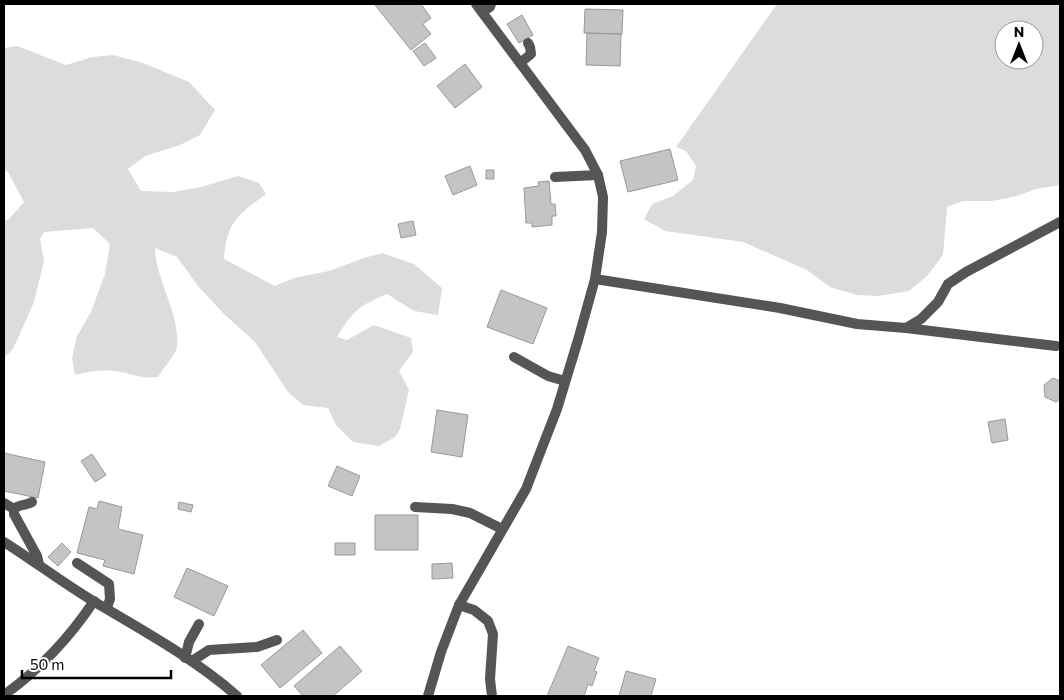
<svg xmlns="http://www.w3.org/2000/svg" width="1064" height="700" viewBox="0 0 1064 700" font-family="Commissioner,sans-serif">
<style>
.green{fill:#dcdcdc;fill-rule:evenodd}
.building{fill:#c4c4c4;stroke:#999}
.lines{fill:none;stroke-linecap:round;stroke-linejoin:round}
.service{stroke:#555;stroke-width:10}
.minor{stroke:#555;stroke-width:10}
</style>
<rect width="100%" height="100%" fill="#fff"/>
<path class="green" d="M 777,4 L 1060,4 L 1060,185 L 1036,189 L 1017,196 L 992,201 L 963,201 L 947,207 L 943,255 L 927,276 L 909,291 L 878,296 L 857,295 L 830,287 L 807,270 L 743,242 L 665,231 L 644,219 L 652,204 L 673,196 L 693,180 L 696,166 L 686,151 L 676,147 ZM 1004,30 L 1034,30 L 1034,60 L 1004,60 Z
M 17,46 L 66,65 L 93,57 L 113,55 L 143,63 L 189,82 L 215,110 L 200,135 L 180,145 L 145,156 L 128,169 L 141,191 L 173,192 L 201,187 L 238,176 L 259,183 L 266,194 C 237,216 227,221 224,259 L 275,286 L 294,278 L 329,271 L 364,258 L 382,253 L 414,264 L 442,288 L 438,315 L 414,311 L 387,294 C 358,306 353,311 337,337 L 347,340 L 374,325 L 411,338 L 413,352 L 399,371 L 409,390 L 400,429 L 395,437 L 379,446 L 353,442 L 336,425 L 328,408 L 303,405 L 288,392 L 255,342 L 223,313 L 198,286 L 177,257 L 155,248 C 156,281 180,313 177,347 C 176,354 162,370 158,377 C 137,379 133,373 115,371 C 101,369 88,372 75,375 L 72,358 L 77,336 L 91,312 L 105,274 L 110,244 L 93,228 L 44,232 L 40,239 L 44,261 L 34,302 L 13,349 L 4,358 L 4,221 L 9,219 L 24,202 L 8,172 L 4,170 L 4,48 Z"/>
<path class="building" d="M 376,4 L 421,4 L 431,18 L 423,24 L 431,34 L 411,50 L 375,5 Z
M 585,9 L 623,10 L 622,34 L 584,33 Z
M 522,15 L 533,35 L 519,43 L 507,24 Z
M 587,33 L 621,34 L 620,66 L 586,65 Z
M 425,43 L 436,58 L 424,66 L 413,51 Z
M 465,64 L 482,87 L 455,108 L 437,86 Z
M 670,149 L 678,180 L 628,192 L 620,161 Z
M 470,166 L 477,185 L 453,195 L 445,176 Z
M 486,170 L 494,170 L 494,179 L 486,179 Z
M 549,181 L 551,204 L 555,204 L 556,216 L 552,216 L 552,225 L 532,227 L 532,223 L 526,223 L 524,188 L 539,186 L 538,182 Z
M 413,221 L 416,235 L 401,238 L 398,224 Z
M 501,290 L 547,308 L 533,344 L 487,327 Z
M 1053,378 L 1060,381 L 1060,399 L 1056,402 L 1045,397 L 1044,385 Z
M 437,410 L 468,415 L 462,457 L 431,452 Z
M 1005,419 L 1008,440 L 992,443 L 988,422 Z
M 4,453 L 45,462 L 38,498 L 4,491 Z
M 92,454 L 106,475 L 95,482 L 81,461 Z
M 337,466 L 360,476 L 352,496 L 328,486 Z
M 99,501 L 122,507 L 118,529 L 143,535 L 134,574 L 103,566 L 105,560 L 77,553 L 89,507 L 97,509 Z
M 179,502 L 193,505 L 191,512 L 178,509 Z
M 375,515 L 418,515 L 418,550 L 375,550 Z
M 62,543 L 71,552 L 58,566 L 48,557 Z
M 335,543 L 355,543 L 355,555 L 335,555 Z
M 452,563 L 453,578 L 432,579 L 432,564 Z
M 187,568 L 228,586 L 214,616 L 174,597 Z
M 303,630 L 322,653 L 280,688 L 261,665 Z
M 340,646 L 362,671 L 333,696 L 303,696 L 294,686 Z
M 568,646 L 599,658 L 594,671 L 597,672 L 592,686 L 588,684 L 584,696 L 547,696 Z
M 626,671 L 656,679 L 651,696 L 619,696 Z"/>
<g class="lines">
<path class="service" d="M 482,12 L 490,7 L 491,4
M 520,63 L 531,54 L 530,47 L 528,43
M 555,177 L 598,175
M 906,328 L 1056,346
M 514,357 L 548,376 L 565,381
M 32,502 C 26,506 19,504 14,509 L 14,514 L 37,556 L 39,564
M 4,503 L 14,509
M 415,507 L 452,509 L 470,513 L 502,529
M 77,563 L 109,584 L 110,599 L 107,608
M 459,605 L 474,610 L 488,621 L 493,634 L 490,679 L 492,696
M 185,658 L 189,642 L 199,624
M 192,661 L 209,650 L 257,647 L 277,640
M 4,695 C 39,670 70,637 94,601"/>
<path class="minor" d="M 595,279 L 780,308 L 857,324 L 906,328 L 921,319 L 938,302 L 948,284 L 966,272 L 1060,222
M 4,542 C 34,561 63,583 93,601 C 142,630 195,659 237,696
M 428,696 L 441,652 L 459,605 L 526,489 L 557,409 L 578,340 L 595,279 L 602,232 L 603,197 L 598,175 L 585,150 L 476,4"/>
</g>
<rect width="1064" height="700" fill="none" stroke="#000000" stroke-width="10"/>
<g transform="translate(1019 45)"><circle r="24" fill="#ffffff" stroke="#999999"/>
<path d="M0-4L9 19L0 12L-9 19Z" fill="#000000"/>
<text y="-8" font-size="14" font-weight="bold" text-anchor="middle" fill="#000000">N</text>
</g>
<path d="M22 670v8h149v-8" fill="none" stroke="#000000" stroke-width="2.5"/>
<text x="30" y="670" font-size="15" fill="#000000" stroke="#ffffff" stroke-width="4" paint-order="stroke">50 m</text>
</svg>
